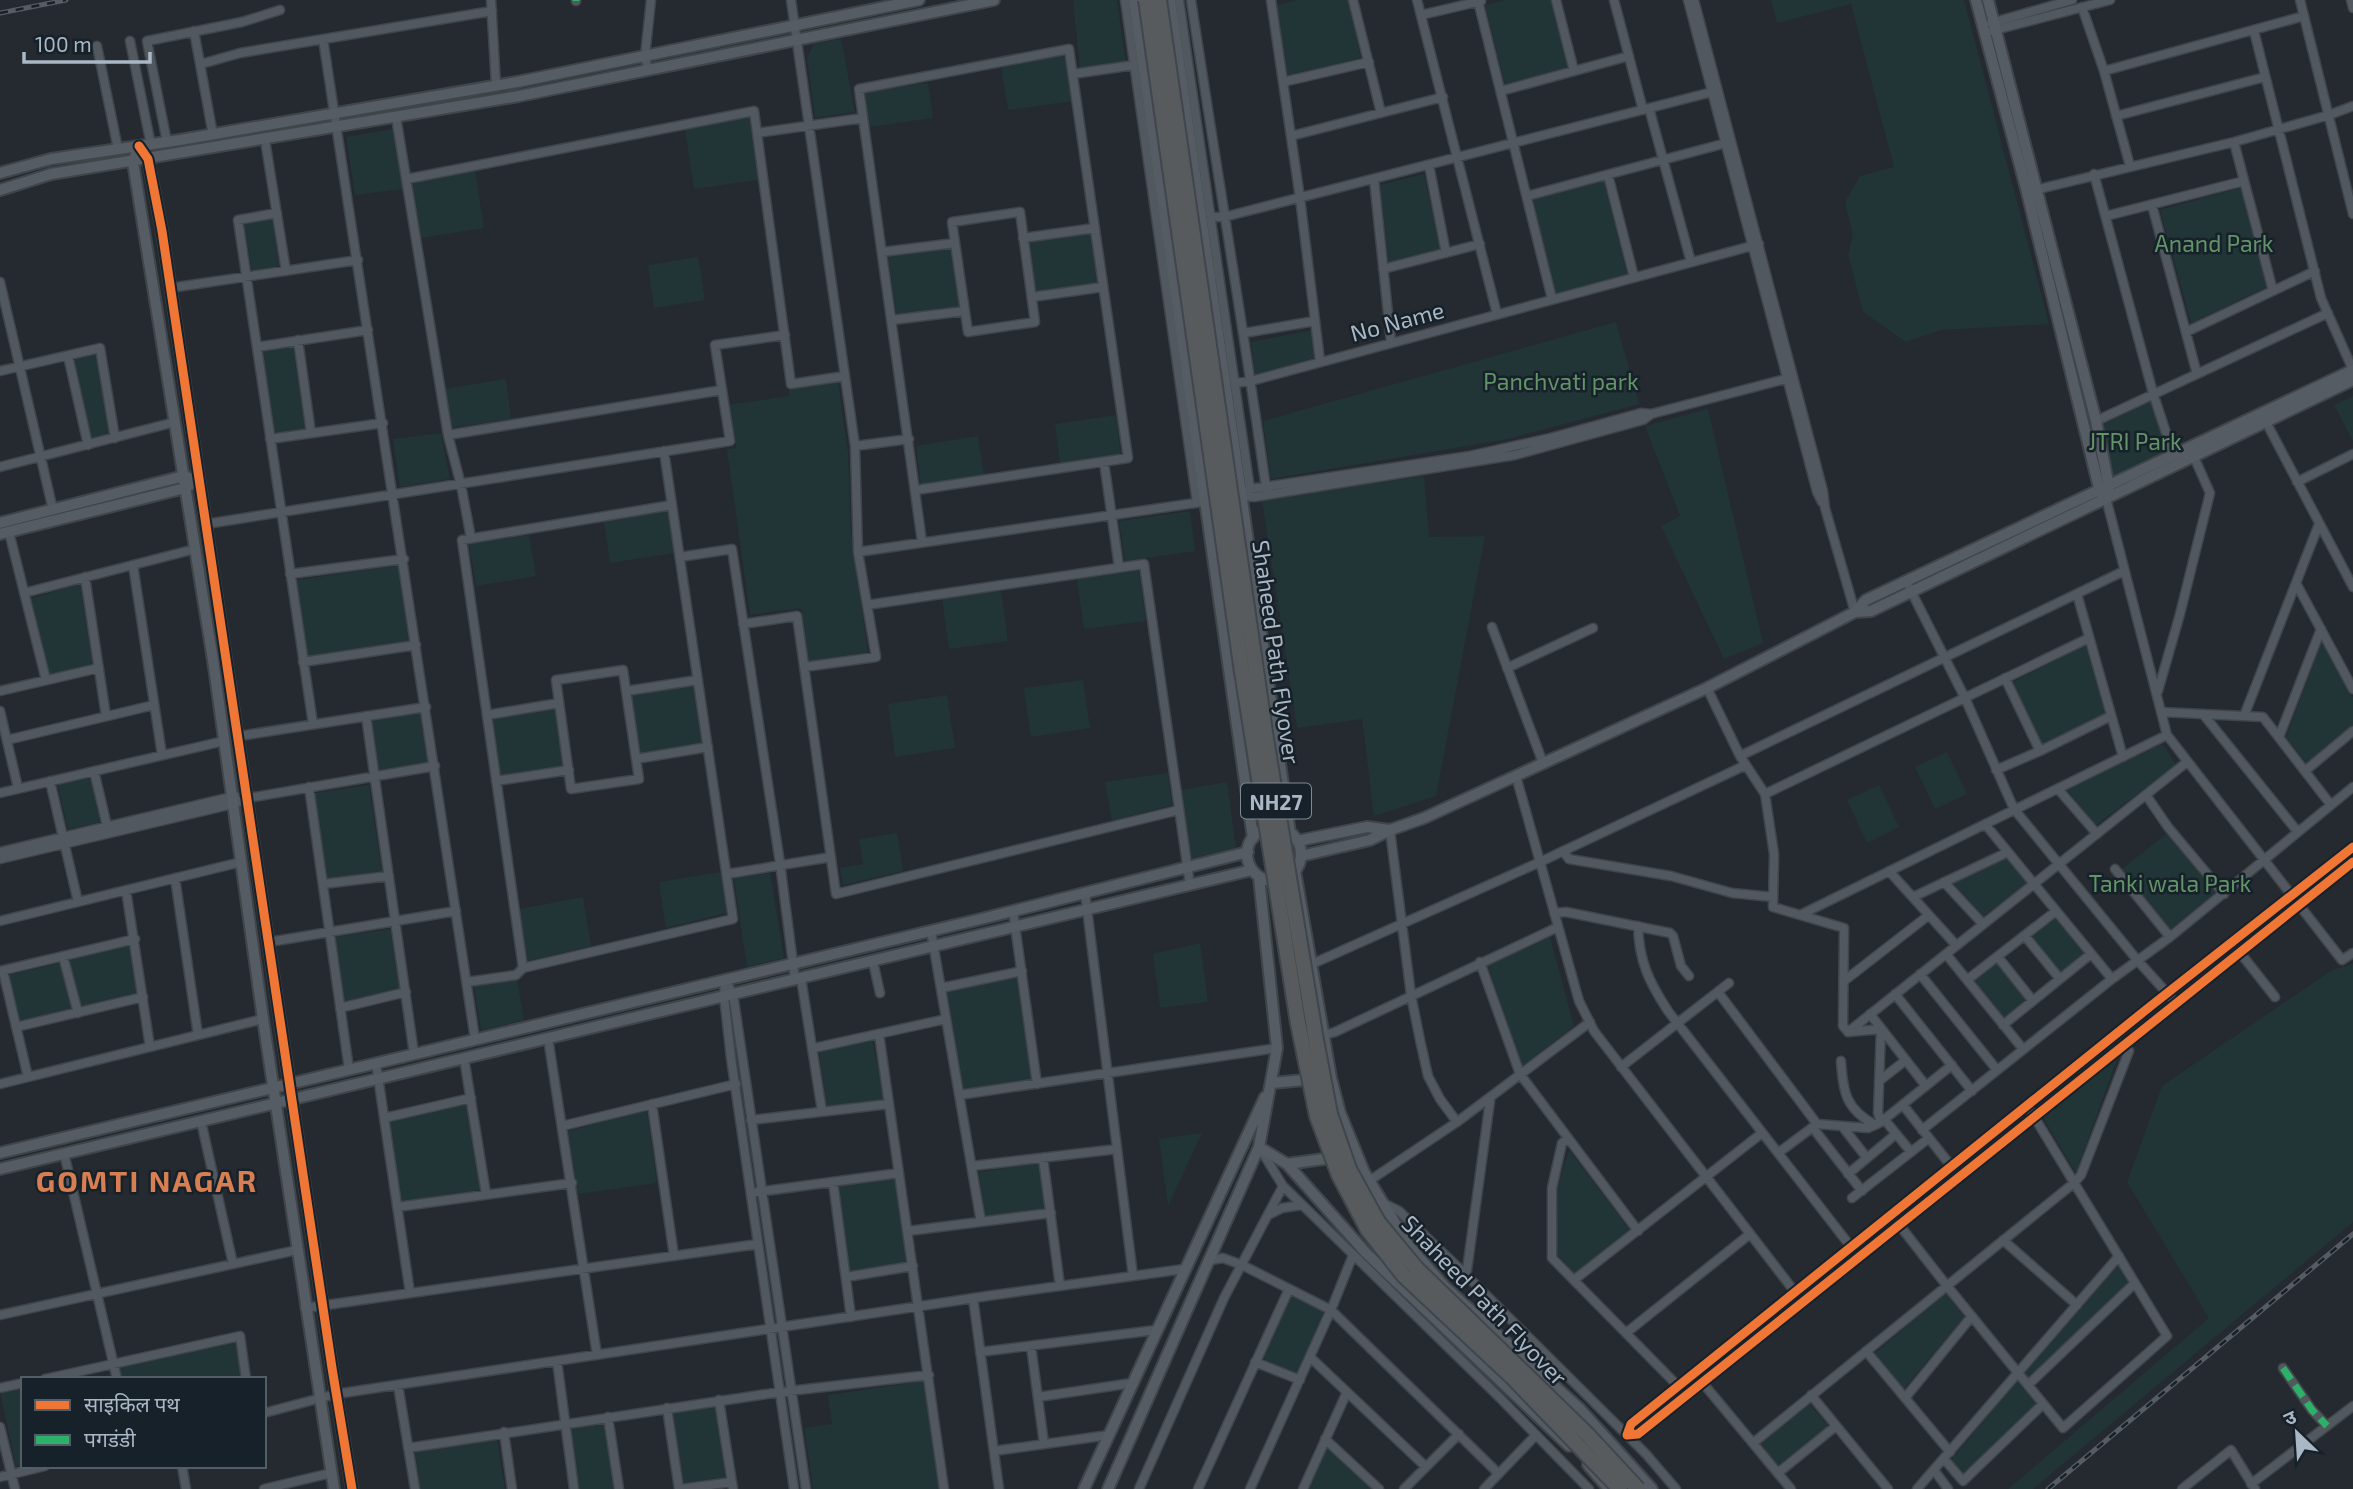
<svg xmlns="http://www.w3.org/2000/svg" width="2353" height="1489" viewBox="0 0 2353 1489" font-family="'Exo 2','Noto Sans Devanagari',sans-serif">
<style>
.green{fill:#213436}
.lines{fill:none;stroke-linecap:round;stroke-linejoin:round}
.street-casing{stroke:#40454a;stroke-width:11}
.secondary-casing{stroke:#40454a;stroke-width:14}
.street{stroke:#52585f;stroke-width:8}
.secondary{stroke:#565c64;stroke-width:10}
.rail-casing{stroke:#565c62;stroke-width:5}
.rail{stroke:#17212a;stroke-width:2.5;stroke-dasharray:8;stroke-linecap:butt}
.highway-bridge-casing{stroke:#3f464c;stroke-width:18;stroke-linecap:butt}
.highway-bridge{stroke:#585b5e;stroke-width:14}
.quiet{stroke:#2db169;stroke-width:7;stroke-dasharray:14 7;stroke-linecap:butt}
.cycleway-casing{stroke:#17212a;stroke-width:13}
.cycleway{stroke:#f07635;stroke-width:9}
.labels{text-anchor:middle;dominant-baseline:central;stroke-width:5;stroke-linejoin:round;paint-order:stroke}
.shield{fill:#17212a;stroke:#7e8a96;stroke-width:2}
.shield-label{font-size:21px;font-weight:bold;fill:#aab7c4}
.park-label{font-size:23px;fill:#629468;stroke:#17212a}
.street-label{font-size:23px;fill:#aab7c4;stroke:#17212a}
.district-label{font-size:30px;font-weight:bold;letter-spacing:2px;fill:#d77f52;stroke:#17212a}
</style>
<rect width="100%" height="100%" fill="#242a30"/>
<path class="green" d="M 1073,0 L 1117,0 L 1126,62 L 1080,69 Z
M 1298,0 L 1348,0 L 1361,58 L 1288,77 L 1277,5 Z
M 1506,0 L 1551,0 L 1568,68 L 1505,84 L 1485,5 Z
M 1771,0 L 1964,0 L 2049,324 L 1941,330 L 1906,342 L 1863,312 L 1848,254 L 1853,236 L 1845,202 L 1860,176 L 1894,167 L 1851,4 L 1777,23 Z
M 841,39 L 855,112 L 815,118 L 807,58 L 814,44 Z
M 1066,54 L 1073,101 L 1008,110 L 1001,64 Z
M 928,83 L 933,118 L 869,127 L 865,92 Z
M 749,117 L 758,180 L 694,189 L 685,129 Z
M 394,129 L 403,189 L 355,195 L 346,137 Z
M 475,170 L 484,228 L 421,238 L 412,184 Z
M 1424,174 L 1441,251 L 1389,263 L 1380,185 Z
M 1604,181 L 1628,276 L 1555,295 L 1531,200 Z
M 2243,187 L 2269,286 L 2191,323 L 2160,210 Z
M 272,219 L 279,266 L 252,271 L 244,224 Z
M 1091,232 L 1098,284 L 1035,293 L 1028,241 Z
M 952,247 L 960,307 L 897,316 L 888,256 Z
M 698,257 L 705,300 L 654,308 L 648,265 Z
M 1616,322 L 1639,404 L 1508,439 L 1271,479 L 1263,421 Z
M 1313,330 L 1315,358 L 1255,375 L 1251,342 Z
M 293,347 L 305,429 L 274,433 L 262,352 Z
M 97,354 L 110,434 L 90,439 L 72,360 Z
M 506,379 L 511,419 L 449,428 L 443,389 Z
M 838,381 L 848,452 L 851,532 L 868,652 L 808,661 L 801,608 L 750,615 L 727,449 L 736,448 L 729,405 L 789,396 L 789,388 Z
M 2353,396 L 2353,441 L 2334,405 Z
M 2151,397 L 2170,458 L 2116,482 L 2101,424 Z
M 1708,409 L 1763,643 L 1724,659 L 1661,526 L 1680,516 L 1645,426 Z
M 1116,415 L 1121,455 L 1060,463 L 1055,424 Z
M 441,433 L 450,479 L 400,487 L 393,439 Z
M 978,436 L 984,475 L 921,485 L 916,446 Z
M 1424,476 L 1429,537 L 1485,536 L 1436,796 L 1374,816 L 1362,719 L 1297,728 L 1262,500 Z
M 668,511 L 674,553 L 610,563 L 604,522 Z
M 1190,511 L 1195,551 L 1125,561 L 1119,521 Z
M 529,535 L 536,576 L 476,586 L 469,544 Z
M 400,565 L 411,643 L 308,658 L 297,580 Z
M 1139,571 L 1146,621 L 1084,629 L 1077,579 Z
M 80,584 L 93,664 L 49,676 L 29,599 Z
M 1001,591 L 1008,641 L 949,649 L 942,599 Z
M 2322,641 L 2353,697 L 2353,725 L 2307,764 L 2286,737 Z
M 2086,645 L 2105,714 L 2041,744 L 2011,683 Z
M 1083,680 L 1090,728 L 1031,737 L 1024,688 Z
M 693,684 L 703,744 L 640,755 L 630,695 Z
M 947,695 L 955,748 L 895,757 L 888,704 Z
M 556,707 L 565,767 L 500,777 L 491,717 Z
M 420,713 L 428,763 L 378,771 L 370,722 Z
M 2163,744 L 2176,765 L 2096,825 L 2066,789 Z
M 1947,752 L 1967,794 L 1935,809 L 1915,767 Z
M 1168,773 L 1172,805 L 1112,821 L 1105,782 Z
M 90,775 L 100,822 L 68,829 L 57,783 Z
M 1227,782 L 1236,848 L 1191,859 L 1181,790 Z
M 369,785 L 382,871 L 327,880 L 314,793 Z
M 1879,785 L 1899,827 L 1867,843 L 1847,800 Z
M 2169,832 L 2217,891 L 2168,931 L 2119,871 Z
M 897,833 L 903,871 L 843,885 L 840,868 L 863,864 L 859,839 Z
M 2006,857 L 2028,883 L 1983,916 L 1953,883 Z
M 721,872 L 727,913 L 666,928 L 659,882 Z
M 770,873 L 784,958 L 747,967 L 734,879 Z
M 583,897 L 591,946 L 528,961 L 519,909 Z
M 2055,914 L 2087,954 L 2061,974 L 2029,935 Z
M 391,929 L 401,989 L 344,1003 L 335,937 Z
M 1550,937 L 1574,1026 L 1521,1067 L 1488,966 Z
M 1200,943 L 1208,1002 L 1160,1008 L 1153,954 Z
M 131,945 L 137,994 L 81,1008 L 68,960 Z
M 1997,960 L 2029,1000 L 2004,1019 L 1972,980 Z
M 61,963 L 72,1011 L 19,1023 L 8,975 Z
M 2353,964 L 2353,1222 L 2033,1489 L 2008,1489 L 2209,1318 L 2127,1182 L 2162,1086 L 2332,970 Z
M 1018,975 L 1032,1081 L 962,1091 L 946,992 Z
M 517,979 L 524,1020 L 481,1031 L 474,985 Z
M 872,1039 L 884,1100 L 827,1107 L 819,1051 Z
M 2119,1054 L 2076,1173 L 2042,1116 Z
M 467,1104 L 480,1190 L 401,1203 L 389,1121 Z
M 647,1110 L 657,1183 L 578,1194 L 568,1131 Z
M 1202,1133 L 1168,1206 L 1159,1139 Z
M 1569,1150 L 1630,1230 L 1575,1274 L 1556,1253 L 1558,1185 Z
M 1039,1163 L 1045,1210 L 985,1218 L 979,1172 Z
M 895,1178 L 907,1264 L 850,1272 L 837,1186 Z
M 2119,1265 L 2130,1282 L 2028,1379 L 2024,1374 Z
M 1946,1293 L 1964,1317 L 1903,1390 L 1874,1354 Z
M 1291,1295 L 1324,1312 L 1297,1374 L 1262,1362 Z
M 235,1342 L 241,1379 L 121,1379 L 119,1367 Z
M 923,1381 L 939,1489 L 813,1489 L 804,1428 L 832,1424 L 828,1395 Z
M 2017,1381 L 2036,1404 L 1963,1475 L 1951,1460 Z
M 23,1387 L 23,1464 L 16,1466 L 0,1392 Z
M 1809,1403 L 1829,1427 L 1779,1467 L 1759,1443 Z
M 715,1405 L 725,1477 L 683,1483 L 673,1411 Z
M 605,1422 L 613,1489 L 578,1489 L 570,1426 Z
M 497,1438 L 505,1489 L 420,1489 L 415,1451 Z
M 1327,1447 L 1371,1489 L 1308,1489 Z"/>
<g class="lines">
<defs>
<path id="street" d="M 491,0 L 496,85
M 791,0 L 855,446 L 858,552 L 876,657 L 804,667
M 1125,0 L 1197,503
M 1179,0 L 1250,489
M 1191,0 C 1216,165 1244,330 1267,495
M 1271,0 L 1300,198 L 1320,361
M 1353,0 L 1381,113
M 1417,0 L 1497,314
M 1556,0 L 1574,71
M 1614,0 L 1643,110
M 1688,0 L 1817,492 L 1822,502
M 1694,0 L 1823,491 L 1825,508 L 1855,612
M 2300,0 L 2353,214
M 2351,0 L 2353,8
M 576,1 L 576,0
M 1478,1 L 1552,299
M 2082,7 L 2104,71 L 2130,166
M 1421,15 L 1481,1
M 1991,23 L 2072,0
M 194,31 L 213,135
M 1991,31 L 2110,0
M 2254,31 L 2321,298 L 2353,370
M 323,39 L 475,1039
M 130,41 L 151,145
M 97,46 L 118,149
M 201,64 L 240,53 L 492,11
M 648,70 L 645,56 L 651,0
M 2104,71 L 2304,16
M 1073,74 L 1134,65
M 1283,82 L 1369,62
M 1501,91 L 1629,56
M 1649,108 L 1691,262
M 2116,116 L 2265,77
M 396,117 L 448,435 L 461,485 L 471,538
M 757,133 L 863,118
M 1291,136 L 1443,97
M 265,140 L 286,271
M 167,142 L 147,41 L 242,22 L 280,10
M 2234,142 L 2273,291
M 1429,165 L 1446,253
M 2094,174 L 2153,393 L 2173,454
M 1608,175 L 1634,277
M 407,179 L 754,111 L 791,384 L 845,376
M 1374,179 L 1391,342
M 2031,191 L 2234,142 L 2329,115 L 2353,106
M 1527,196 L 1730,142
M 2152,205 L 2197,374
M 1020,212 L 1035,322 L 968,332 L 952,222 Z
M 277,213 L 238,220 L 313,724
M 2106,216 L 2244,181
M 1211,217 L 1224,217 L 1712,92
M 1023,238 L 1095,228
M 882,252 L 955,243
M 1383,269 L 1480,244
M 0,282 L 53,510
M 170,288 L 358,260
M 1032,297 L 1103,287
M 892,320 L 965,311
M 2186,332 L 2315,271
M 1244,333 L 1315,321
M 298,340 L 311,433
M 257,347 L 368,330
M 68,356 L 88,445
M 0,371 L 100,348 L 115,438
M 1235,383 L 1251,381 L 1759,244
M 2096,421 L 2328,313
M 2266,422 L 2353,587
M 448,435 L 722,390
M 270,439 L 383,423
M 855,446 L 909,439
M 1104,462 L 1119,567
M 0,467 L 175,422
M 2297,482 L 2353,454
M 916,490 L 1128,458 L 1069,49 L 859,89 L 922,542
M 1247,491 L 1250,489 L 1469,456 L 1550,438 L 1641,413 L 1651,414
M 1239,496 L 1254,497 L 1515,455 L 1643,420 L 1651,414 L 1793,377
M 2106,498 L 2167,735 L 2342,960 L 2353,953
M 206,524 L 730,441 L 715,345 L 785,335
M 9,532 L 46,680
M 858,552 L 1209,501
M 680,557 L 732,549 L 780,863 L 795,979
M 133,565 L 162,755
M 290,574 L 404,559
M 85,577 L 106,716
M 2296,583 L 2353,689
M 1909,587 L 1965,698 L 2014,809 L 2138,961 L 2176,1003
M 24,593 L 195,549
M 2077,594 L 2123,757
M 867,605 L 1144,564 L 1190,885
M 743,624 L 797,616 L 836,894 L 1179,810
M 1492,627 L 1543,763
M 303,662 L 416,645
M 1507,668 L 1593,628
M 623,670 L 639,779 L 571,789 L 556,680 Z
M 2005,678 L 2040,751
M 1707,688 L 1740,756 L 1765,794 L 1774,854 L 1773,907 L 1844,928 L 1843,1026 L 1848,1032
M 0,691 L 99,668
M 626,691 L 698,680
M 2158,691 L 2180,614 L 2210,493 L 2194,457
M 0,711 L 18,788
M 2161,712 L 2263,717 L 2331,805
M 2203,714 L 2297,831
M 487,715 L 559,703
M 366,716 L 414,1054
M 2244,716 L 2319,524
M 239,736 L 426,707
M 2279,737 L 2321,629
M 7,740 L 154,705
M 1740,756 L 2124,571
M 636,759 L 708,747
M 1996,770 L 2040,751 L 2111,716
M 94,771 L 107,826
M 2305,771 L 2353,731
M 1516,776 L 1579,1001 L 1594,1031 L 1798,1296
M 50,781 L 78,902
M 496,781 L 569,770
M 309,787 L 349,1069
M 2058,789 L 2097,834
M 0,793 L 224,741
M 1765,794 L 2089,638
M 2146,795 L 2168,827 L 2224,894
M 1985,824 L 2112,979
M 1390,830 L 1411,995 L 1420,1040 L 1428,1076 L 1440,1099 L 1457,1122
M 2353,847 L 2152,1005 L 1631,1424 L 1627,1435 L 1638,1434 L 2353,862
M 1563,851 L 1569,859 L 1671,876 L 1732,893 L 1773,897
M 0,852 L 235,796
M 0,859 L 233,804 L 248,798 L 435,766
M 2115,869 L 2170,937
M 1889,871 L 1956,945
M 727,874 L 831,857
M 175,878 L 198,1035
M 1944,882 L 1983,924
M 323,884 L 389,876
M 126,890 L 150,1047
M 1085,893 L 1133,1276
M 1913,897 L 2008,852
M 1013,911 L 1037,1084
M 1554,913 L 1566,912 L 1670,933 L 1673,936 L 1681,966 L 1689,976
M 1800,915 L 2167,735
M 0,921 L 241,862
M 1638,926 C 1639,961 1649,982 1668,1011 L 1851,1247
M 931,931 L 981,1222
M 2025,936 L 2060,979
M 269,942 L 456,911
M 2238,950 L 2275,997
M 1946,954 L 2023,1049
M 63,956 L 78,1013
M 1998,957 L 2033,1001
M 873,962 L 880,993
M 1480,962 L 1520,1074 L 1638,1231
M 1312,964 L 1540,862 L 1746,765
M 523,968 L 462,540 L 672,505
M 0,971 L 135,939
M 3,971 L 28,1077
M 1920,974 L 1997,1070
M 801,978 L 822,1111
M 725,980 L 733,994 L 806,1489
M 725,980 L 724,996 L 731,1058 L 794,1489
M 1967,980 L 2056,911
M 1844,981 L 1929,915
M 467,982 L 516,975 L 523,968 L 733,919 L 664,451
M 941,988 L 1022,971
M 1718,992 L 1817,1124
M 1895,994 L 1972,1091
M 340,1008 L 406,992
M 1870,1014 L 1926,1086
M 2003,1025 L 2091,954
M 16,1027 L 143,997
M 1848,1032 L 2187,762
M 1848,1032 L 1881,1029 L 1878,1113 L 1881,1122
M 879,1034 L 944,1489
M 1324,1035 L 1335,1032 L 1558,927
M 548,1038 L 597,1355
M 814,1048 L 946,1019
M 464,1058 L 486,1194
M 1841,1061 C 1843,1093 1846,1109 1875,1125
M 376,1063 L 410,1293
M 1621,1067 L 1729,983
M 1879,1081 L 1906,1060
M 0,1084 L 263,1019
M 959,1095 L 1277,1048
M 652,1104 L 674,1256
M 1903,1105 L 1951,1166
M 384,1118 L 471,1098
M 1884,1119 L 1911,1152
M 751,1120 L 889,1104
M 201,1121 L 233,1264
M 562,1126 L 736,1084
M 1842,1126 L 1867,1158
M 1813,1128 L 1862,1191
M 1922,1130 L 2112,979 L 2170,937 L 2353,787
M 1568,1139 L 1562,1143 L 1552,1188 L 1552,1258 L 1678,1386
M 1261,1150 L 1283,1186 L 1499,1397 L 1589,1489
M 64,1153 L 117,1379
M 1778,1153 L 1817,1124 L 1868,1128 L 1881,1122 L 1952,1065
M 1043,1158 L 1060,1286
M 972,1166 L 1117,1149
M 1848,1174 L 1896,1134
M 1369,1181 L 1457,1122 L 1590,1022
M 833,1182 L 851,1317
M 757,1192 L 899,1173
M 1852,1198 L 1929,1138
M 1383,1203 L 1399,1211 L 1464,1273 L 1646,1454 L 1676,1489
M 397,1207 L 572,1183
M 1268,1215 L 1282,1208 L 1302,1205
M 1897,1222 L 1947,1286 L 2063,1428 L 2167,1336 L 2027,1105
M 908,1231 L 1051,1213
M 2003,1240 L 2077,1305
M 1211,1260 L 1223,1258 L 1242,1265 L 1331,1310 L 1499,1474
M 1464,1273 L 1467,1270 L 1490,1101 L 1488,1099
M 846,1277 L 913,1266
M 1574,1280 L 1762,1133
M 973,1298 L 999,1489
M 305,1308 L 758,1244
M 0,1315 L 297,1250
M 1626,1333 L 1750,1234
M 1031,1346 L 1044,1444
M 1866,1351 L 1950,1452
M 980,1352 L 1156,1330
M 1310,1357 L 1426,1467
M 557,1361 L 574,1489
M 1255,1362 L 1300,1380
M 2283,1368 L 2312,1410 L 2327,1426
M 45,1379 L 240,1336 L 246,1379
M 1702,1382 L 1791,1489
M 398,1385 L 415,1489
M 2028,1385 L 2135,1283
M 0,1388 L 23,1383
M 1811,1395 L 1888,1489
M 1038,1397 L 1132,1383
M 1905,1398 L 1972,1316
M 719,1400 L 733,1489
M 667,1408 L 679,1489
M 264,1413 L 336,1394 L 994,1295 L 1184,1269
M 608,1417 L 619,1489
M 0,1427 L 15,1489
M 504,1432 L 512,1489
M 1325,1439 L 1379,1489
M 1753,1443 L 2074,1183 L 2081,1175 L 2129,1051 L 2124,1044
M 408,1448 L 780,1392 L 929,1375
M 994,1451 L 1109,1435
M 1944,1459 L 1963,1481 L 2043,1404
M 182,1466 L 186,1489
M 1934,1470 L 1948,1489
M 1778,1473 L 1836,1426
M 0,1477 L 45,1466
M 2251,1484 L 2353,1406
M 264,1489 L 331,1473
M 681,1489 L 732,1482
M 1139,1489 L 1224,1298 L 1283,1186
M 1198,1489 L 1289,1289
M 1250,1489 L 1331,1310 L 1353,1255
M 1303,1489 L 1347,1392
M 1404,1489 L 1459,1434
M 1484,1489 L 1536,1435
M 1917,1489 L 2119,1256
M 2182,1489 L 2231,1450 L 2255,1489"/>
<path id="secondary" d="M 1134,0 L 1253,838
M 1170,0 L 1290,833
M 1976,0 L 2027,192 L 2100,492 L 2104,496
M 1988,0 L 2096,421 L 2109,487 L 2108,493
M 139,146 L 148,159 L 162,231 L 332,1368 L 352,1489
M 139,146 L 133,162 L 213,660 L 263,1019 L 334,1489
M 0,173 L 51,159 L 180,140 L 517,82 L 919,0
M 0,190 L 51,174 L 519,96 L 994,0
M 0,523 L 184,476 L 190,478
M 0,534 L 185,488 L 191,484
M 1855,612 L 1871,611 L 2353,380
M1247 854a27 27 0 1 1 54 0a27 27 0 1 1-54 0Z
M 1297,841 L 1367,827 L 1390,830
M 1301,856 L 1370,840 L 1390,830 L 1424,818 L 1707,688 L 1855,612 L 1866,600 L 2353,370
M 1295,871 L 1331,1078 L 1340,1113 L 1364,1172 L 1409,1246 L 1445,1287 L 1580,1409 L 1652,1489
M 1272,1083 L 1315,1079
M 1259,1147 L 1287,1164 L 1366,1253 L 1569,1446
M 0,1153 L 985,918 L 1248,852
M 1287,1164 L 1338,1157
M 0,1169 L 1252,870
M 1588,1465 L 1609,1489
M 1084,1489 L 1265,1097
M 1108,1489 L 1259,1147 L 1277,1048 L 1259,877"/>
</defs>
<use href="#street" class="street-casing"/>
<use href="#secondary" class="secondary-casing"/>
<use href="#street" class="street"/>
<use href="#secondary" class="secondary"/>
<defs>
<path id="rail" d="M 0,13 L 66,0
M 2048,1489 L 2353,1234"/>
</defs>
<use href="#rail" class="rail-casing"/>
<use href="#rail" class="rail"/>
<defs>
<path id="highway-bridge" d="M 1146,0 L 1242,672 L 1298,1023 L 1317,1116 L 1339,1175 L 1368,1230 L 1404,1276 L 1513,1378 L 1620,1489
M 1159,0 L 1266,739 L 1316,1040 L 1330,1114 L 1349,1169 L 1378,1222 L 1416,1268 L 1588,1435 L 1638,1489"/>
</defs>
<use href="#highway-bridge" class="highway-bridge-casing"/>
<use href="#highway-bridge" class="highway-bridge"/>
<path class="quiet" d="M 576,1 L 576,0
M 2283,1368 L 2312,1410 L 2327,1426"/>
<defs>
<path id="cycleway" d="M 139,146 L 148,159 L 162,231 L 332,1368 L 352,1489
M 2353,847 L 2152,1005 L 1631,1424 L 1627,1435 L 1638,1434 L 2353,862"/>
</defs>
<use href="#cycleway" class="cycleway-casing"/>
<use href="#cycleway" class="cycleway"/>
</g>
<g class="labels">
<rect class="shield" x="1241" y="783.5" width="70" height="35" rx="5"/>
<g class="shield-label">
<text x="1276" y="801">NH27</text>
</g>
<g class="park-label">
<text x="2214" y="243">Anand Park</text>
<text x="1561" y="381">Panchvati park</text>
<text x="2135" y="441">JTRI Park</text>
<text x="2170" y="883">Tanki wala Park</text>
</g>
<g class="street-label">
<text transform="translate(1397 321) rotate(-15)">No Name</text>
<text transform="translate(1277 652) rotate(82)">Shaheed Path Flyover</text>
<text transform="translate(1485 1300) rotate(46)">Shaheed Path Flyover</text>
</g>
<g class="district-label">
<text x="147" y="1180">GOMTI NAGAR</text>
</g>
</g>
<rect x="21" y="1377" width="245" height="91" fill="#17212a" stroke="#525d68" stroke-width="2"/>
<rect x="35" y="1400" width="35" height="10" fill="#f07635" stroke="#525d68" stroke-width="2"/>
<text x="84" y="1412" font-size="21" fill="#aab7c4">साइकिल पथ</text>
<rect x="35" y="1435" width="35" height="10" fill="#2db169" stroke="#525d68" stroke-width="2"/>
<text x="84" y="1447" font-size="21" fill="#aab7c4">पगडंडी</text>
<g transform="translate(2297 1433) rotate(335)" stroke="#17212a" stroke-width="5" paint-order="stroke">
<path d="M0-5L12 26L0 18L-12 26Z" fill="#aab7c4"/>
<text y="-10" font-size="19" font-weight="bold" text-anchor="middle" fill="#aab7c4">उ</text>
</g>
<path d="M24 52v10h126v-10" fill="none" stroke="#aab7c4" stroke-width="3.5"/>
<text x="35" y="52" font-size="21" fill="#aab7c4" stroke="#17212a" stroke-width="5" paint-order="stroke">100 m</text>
</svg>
